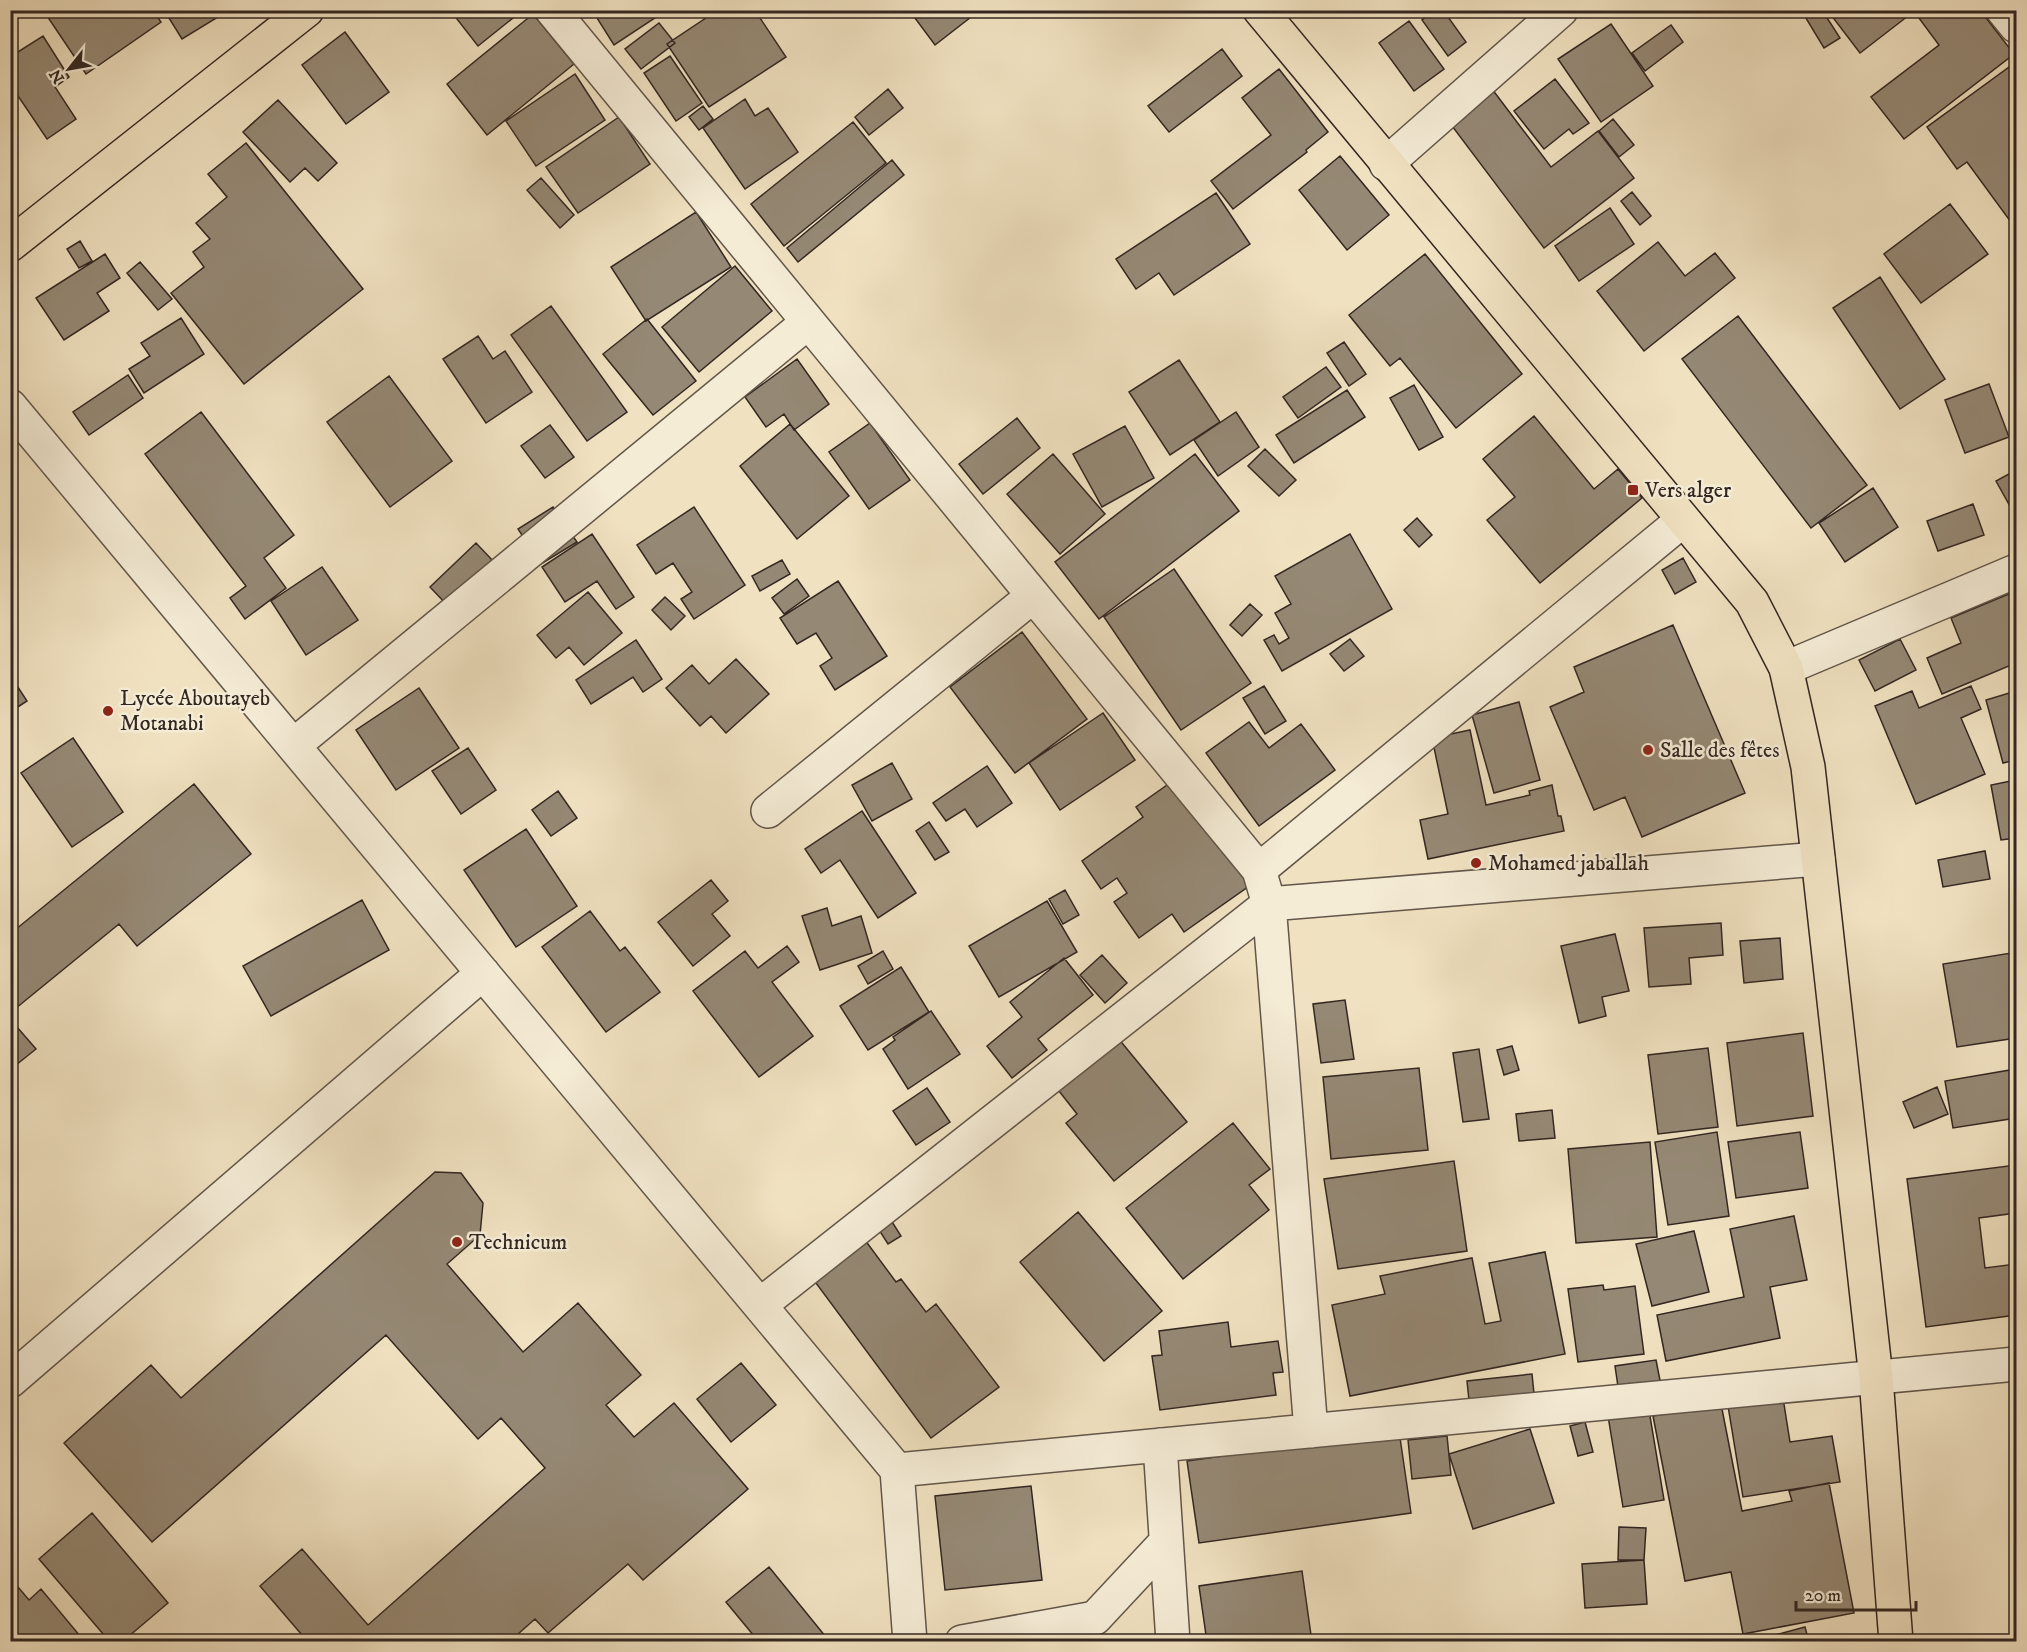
<svg xmlns="http://www.w3.org/2000/svg" width="2027" height="1652" viewBox="0 0 2027 1652" font-family="'IM FELL DW Pica',serif">
<style>
.building{fill:#958874;stroke:#332722;stroke-width:1.5}
.lines{fill:none;stroke-linecap:round;stroke-linejoin:round}
.minor-casing{stroke:#62564a;stroke-width:36}
.major-casing{stroke:#332722;stroke-width:36}
.minor{stroke:#f5ecd6;stroke-width:33}
.major{stroke:#f0e1c0;stroke-width:33}
.poi-dot{fill:#8f2418;stroke:#f5ecd6;stroke-width:2}
.labels{text-anchor:middle;dominant-baseline:central;stroke-width:5;stroke-linejoin:round;paint-order:stroke}
.poi-label{font-size:22px;fill:#332722;stroke:#f5ecd6;text-anchor:start}
</style>
<rect width="100%" height="100%" fill="#f0e1c0"/>
<filter id="stains"><feTurbulence type="fractalNoise" baseFrequency=".00333" numOctaves="4"/><feColorMatrix values="0 0 0 0 .2 0 0 0 0 .09 0 0 0 0 .02 0 0 0 .5 -.17"/></filter>
<radialGradient id="worn" r=".72"><stop offset=".6" stop-color="#630" stop-opacity="0"/><stop offset="1" stop-color="#630" stop-opacity=".3"/></radialGradient>
<path class="building" d="M 43,10 L 153,10 L 161,22 L 86,74 Z
M 164,10 L 214,10 L 218,17 L 182,39 Z
M 450,10 L 523,10 L 478,46 Z
M 592,10 L 667,10 L 614,45 Z
M 718,10 L 772,10 L 760,18 L 786,57 L 709,107 L 667,44 Z
M 909,10 L 980,10 L 935,45 Z
M 1434,10 L 1443,10 L 1466,42 L 1448,56 L 1422,20 Z
M 1801,10 L 1822,10 L 1840,38 L 1824,48 Z
M 1903,10 L 1908,16 L 1860,53 L 1828,11 Z
M 1913,10 L 1980,10 L 2014,54 L 1904,139 L 1871,97 L 1939,45 Z
M 533,14 L 574,64 L 487,135 L 447,84 Z
M 1409,21 L 1444,69 L 1414,91 L 1379,43 Z
M 659,23 L 675,43 L 641,69 L 625,49 Z
M 1611,24 L 1653,86 L 1601,122 L 1558,59 Z
M 1671,25 L 1683,42 L 1645,71 L 1632,53 Z
M 345,32 L 389,92 L 346,124 L 302,65 Z
M 43,36 L 69,77 L 55,87 L 76,119 L 47,139 L 10,84 L 10,57 Z
M 1222,49 L 1242,76 L 1169,132 L 1148,106 Z
M 670,56 L 702,103 L 676,121 L 644,73 Z
M 2016,62 L 2016,229 L 1967,162 L 1957,169 L 1927,127 Z
M 1279,69 L 1328,132 L 1306,150 L 1307,152 L 1233,209 L 1211,181 L 1271,135 L 1242,98 Z
M 575,74 L 605,120 L 536,166 L 506,121 Z
M 1555,79 L 1589,123 L 1573,134 L 1569,129 L 1544,149 L 1514,111 Z
M 888,89 L 903,108 L 869,135 L 855,117 Z
M 1492,89 L 1551,167 L 1598,131 L 1634,178 L 1544,248 L 1449,122 Z
M 745,99 L 755,116 L 768,108 L 798,152 L 745,189 L 703,128 Z
M 278,100 L 337,163 L 318,181 L 305,168 L 290,182 L 243,132 Z
M 703,106 L 713,119 L 699,130 L 689,117 Z
M 619,117 L 650,164 L 578,213 L 546,167 Z
M 1613,119 L 1634,145 L 1619,157 L 1599,131 Z
M 853,122 L 886,163 L 784,246 L 751,204 Z
M 246,143 L 363,289 L 244,384 L 171,293 L 204,267 L 193,252 L 210,239 L 196,223 L 227,197 L 208,174 Z
M 1340,156 L 1389,215 L 1347,250 L 1299,190 Z
M 892,160 L 904,175 L 798,262 L 787,248 Z
M 541,178 L 574,215 L 560,228 L 527,190 Z
M 1632,192 L 1651,216 L 1640,225 L 1621,201 Z
M 1216,193 L 1250,244 L 1174,295 L 1159,273 L 1136,289 L 1116,259 Z
M 1950,204 L 1988,254 L 1921,303 L 1884,254 Z
M 1610,208 L 1634,244 L 1579,281 L 1555,246 Z
M 696,212 L 731,267 L 646,321 L 611,267 Z
M 80,241 L 92,261 L 79,268 L 67,249 Z
M 1658,242 L 1685,276 L 1715,253 L 1735,278 L 1644,351 L 1597,291 Z
M 105,254 L 120,278 L 97,293 L 109,311 L 64,340 L 36,298 Z
M 1425,254 L 1522,374 L 1456,428 L 1400,358 L 1390,366 L 1349,315 Z
M 140,262 L 172,299 L 158,310 L 127,273 Z
M 735,266 L 772,311 L 699,372 L 662,327 Z
M 1880,277 L 1945,379 L 1900,409 L 1833,308 Z
M 551,306 L 627,412 L 587,441 L 511,335 Z
M 1738,316 L 1867,485 L 1811,528 L 1682,359 Z
M 181,318 L 204,354 L 144,393 L 129,369 L 150,356 L 141,343 Z
M 647,319 L 696,381 L 653,415 L 603,354 Z
M 478,336 L 493,359 L 505,351 L 532,392 L 486,423 L 443,359 Z
M 1344,342 L 1366,374 L 1349,386 L 1327,353 Z
M 797,359 L 829,404 L 794,430 L 784,414 L 766,427 L 745,397 Z
M 1179,360 L 1220,422 L 1170,455 L 1129,392 Z
M 1326,367 L 1341,387 L 1298,418 L 1283,397 Z
M 128,375 L 143,398 L 89,435 L 73,412 Z
M 389,376 L 452,461 L 390,507 L 327,422 Z
M 1989,384 L 2009,437 L 1965,453 L 1945,400 Z
M 1414,385 L 1443,437 L 1419,450 L 1390,398 Z
M 1347,390 L 1365,417 L 1294,463 L 1276,435 Z
M 201,412 L 294,535 L 264,558 L 286,588 L 245,619 L 230,598 L 246,586 L 145,454 Z
M 1236,412 L 1259,447 L 1218,476 L 1194,440 Z
M 1534,416 L 1594,489 L 1618,469 L 1642,498 L 1540,583 L 1487,520 L 1515,497 L 1483,459 Z
M 1017,418 L 1040,448 L 983,494 L 959,464 Z
M 870,423 L 910,480 L 869,509 L 829,452 Z
M 790,424 L 849,496 L 797,539 L 740,466 Z
M 550,425 L 574,457 L 545,478 L 521,446 Z
M 1125,426 L 1154,478 L 1102,507 L 1073,454 Z
M 1265,449 L 1296,480 L 1279,496 L 1248,466 Z
M 1053,454 L 1105,514 L 1060,554 L 1007,494 Z
M 1195,454 L 1239,511 L 1099,619 L 1055,562 Z
M 2016,470 L 2016,517 L 1996,481 Z
M 1873,488 L 1898,527 L 1845,562 L 1819,523 Z
M 1973,504 L 1984,535 L 1938,551 L 1927,521 Z
M 553,507 L 577,542 L 541,564 L 518,529 Z
M 694,507 L 745,585 L 694,619 L 681,599 L 692,592 L 673,563 L 656,574 L 637,545 Z
M 1417,518 L 1432,535 L 1419,547 L 1404,530 Z
M 592,534 L 634,597 L 616,609 L 597,581 L 565,602 L 542,567 Z
M 1350,534 L 1392,609 L 1282,671 L 1264,640 L 1274,635 L 1279,644 L 1289,638 L 1275,613 L 1291,604 L 1275,576 Z
M 476,543 L 511,580 L 465,624 L 430,587 Z
M 1683,558 L 1696,582 L 1675,594 L 1662,570 Z
M 782,560 L 790,574 L 760,591 L 752,576 Z
M 322,567 L 358,620 L 306,655 L 271,601 Z
M 1174,569 L 1251,683 L 1181,730 L 1104,617 Z
M 797,579 L 809,596 L 784,614 L 772,598 Z
M 838,581 L 887,656 L 835,690 L 820,666 L 832,658 L 816,633 L 797,644 L 780,618 Z
M 2016,591 L 2016,663 L 1942,694 L 1927,658 L 1961,643 L 1951,618 Z
M 588,592 L 622,633 L 584,665 L 569,647 L 556,658 L 537,635 Z
M 665,597 L 685,616 L 671,630 L 652,610 Z
M 1250,604 L 1262,615 L 1242,636 L 1230,625 Z
M 1673,625 L 1745,793 L 1642,837 L 1625,797 L 1594,810 L 1550,707 L 1584,692 L 1574,667 Z
M 1022,632 L 1087,719 L 1015,773 L 950,687 Z
M 1350,639 L 1364,656 L 1344,671 L 1330,654 Z
M 1900,639 L 1916,670 L 1875,691 L 1859,660 Z
M 636,640 L 662,679 L 643,692 L 633,677 L 591,704 L 576,680 Z
M 736,659 L 769,694 L 726,733 L 711,716 L 700,726 L 666,688 L 692,665 L 709,684 Z
M 10,675 L 27,701 L 10,712 Z
M 1264,686 L 1286,721 L 1265,734 L 1243,698 Z
M 1971,686 L 1981,709 L 1961,718 L 1985,774 L 1916,804 L 1875,706 L 1912,691 L 1919,708 Z
M 419,688 L 459,748 L 396,790 L 356,730 Z
M 2016,691 L 2016,760 L 2003,763 L 1986,700 Z
M 1519,702 L 1540,780 L 1494,793 L 1472,715 Z
M 1103,713 L 1135,760 L 1060,810 L 1029,763 Z
M 1249,722 L 1269,748 L 1301,724 L 1335,770 L 1259,826 L 1206,753 Z
M 1470,730 L 1486,805 L 1530,795 L 1529,791 L 1552,785 L 1558,816 L 1561,816 L 1564,831 L 1428,859 L 1420,820 L 1448,814 L 1432,738 Z
M 73,738 L 123,812 L 72,847 L 21,773 Z
M 468,748 L 496,790 L 461,814 L 432,771 Z
M 892,763 L 912,799 L 872,821 L 852,785 Z
M 987,766 L 1012,803 L 977,827 L 965,809 L 946,821 L 933,803 Z
M 1177,778 L 1252,884 L 1184,932 L 1172,914 L 1139,938 L 1114,902 L 1127,893 L 1117,878 L 1101,889 L 1082,861 L 1143,817 L 1136,807 Z
M 2016,780 L 2016,838 L 2001,840 L 1991,785 Z
M 194,784 L 251,854 L 137,946 L 119,924 L 10,1013 L 10,934 Z
M 558,791 L 577,818 L 551,836 L 532,810 Z
M 862,811 L 916,893 L 878,918 L 840,860 L 821,873 L 805,849 Z
M 929,822 L 949,852 L 935,860 L 916,831 Z
M 526,829 L 577,906 L 516,947 L 464,870 Z
M 1985,851 L 1990,879 L 1943,887 L 1938,860 Z
M 711,880 L 728,901 L 712,914 L 730,936 L 693,966 L 658,922 Z
M 1065,890 L 1079,915 L 1063,924 L 1049,899 Z
M 362,900 L 389,950 L 271,1016 L 243,966 Z
M 1047,901 L 1077,952 L 999,997 L 969,946 Z
M 827,908 L 832,926 L 861,916 L 872,953 L 820,970 L 802,916 Z
M 590,911 L 620,951 L 625,947 L 660,992 L 606,1032 L 542,947 Z
M 1721,923 L 1723,955 L 1689,958 L 1691,984 L 1649,987 L 1644,928 Z
M 1615,934 L 1629,991 L 1602,997 L 1606,1016 L 1579,1023 L 1561,946 Z
M 1780,938 L 1783,979 L 1744,983 L 1740,941 Z
M 787,946 L 799,962 L 772,982 L 813,1036 L 759,1077 L 693,991 L 745,951 L 758,968 Z
M 883,951 L 893,969 L 868,984 L 858,966 Z
M 2011,953 L 2016,986 L 2016,1038 L 1957,1047 L 1943,964 Z
M 1102,955 L 1127,983 L 1105,1003 L 1080,975 Z
M 1064,958 L 1093,995 L 1038,1039 L 1047,1050 L 1012,1078 L 987,1046 L 1022,1017 L 1010,1002 Z
M 901,967 L 929,1012 L 868,1050 L 840,1006 Z
M 1345,1000 L 1354,1059 L 1321,1063 L 1313,1004 Z
M 931,1011 L 960,1054 L 908,1089 L 883,1049 L 895,1040 L 893,1037 Z
M 10,1019 L 36,1049 L 11,1069 L 10,1069 Z
M 1113,1032 L 1187,1122 L 1114,1181 L 1066,1123 L 1077,1114 L 1052,1082 Z
M 1803,1033 L 1813,1116 L 1737,1126 L 1727,1043 Z
M 1512,1046 L 1519,1070 L 1504,1075 L 1497,1050 Z
M 1708,1048 L 1718,1127 L 1658,1134 L 1648,1055 Z
M 1479,1049 L 1489,1119 L 1463,1122 L 1453,1053 Z
M 1419,1068 L 1428,1150 L 1331,1159 L 1323,1077 Z
M 2016,1069 L 2016,1118 L 1953,1128 L 1945,1081 Z
M 1937,1087 L 1948,1114 L 1914,1128 L 1903,1102 Z
M 927,1088 L 950,1122 L 916,1145 L 893,1111 Z
M 1552,1110 L 1555,1138 L 1519,1141 L 1516,1114 Z
M 1233,1123 L 1270,1169 L 1249,1185 L 1269,1210 L 1183,1279 L 1126,1208 Z
M 1717,1132 L 1729,1216 L 1668,1225 L 1655,1142 Z
M 1800,1132 L 1808,1188 L 1736,1198 L 1728,1142 Z
M 1650,1142 L 1657,1237 L 1576,1243 L 1568,1149 Z
M 1454,1161 L 1467,1251 L 1338,1269 L 1324,1179 Z
M 2016,1165 L 2016,1213 L 1979,1218 L 1985,1268 L 2016,1264 L 2016,1291 L 2012,1292 L 2016,1315 L 1926,1327 L 1907,1179 Z
M 435,1172 L 461,1173 L 483,1203 L 480,1235 L 447,1264 L 523,1352 L 578,1303 L 641,1375 L 606,1405 L 634,1437 L 674,1403 L 748,1489 L 643,1580 L 628,1564 L 548,1633 L 535,1619 L 509,1642 L 308,1642 L 260,1586 L 302,1549 L 368,1625 L 545,1468 L 501,1418 L 478,1439 L 386,1335 L 152,1542 L 64,1443 L 151,1365 L 181,1398 Z
M 1078,1212 L 1162,1311 L 1104,1361 L 1020,1262 Z
M 887,1214 L 901,1236 L 888,1244 L 874,1222 Z
M 1794,1216 L 1807,1280 L 1770,1287 L 1780,1338 L 1666,1361 L 1657,1315 L 1744,1297 L 1730,1229 Z
M 1694,1231 L 1709,1292 L 1652,1306 L 1636,1244 Z
M 862,1236 L 896,1282 L 901,1279 L 926,1312 L 936,1304 L 999,1387 L 931,1438 L 810,1275 Z
M 1545,1252 L 1565,1354 L 1350,1396 L 1332,1305 L 1385,1294 L 1380,1276 L 1472,1258 L 1485,1324 L 1501,1321 L 1489,1263 Z
M 1603,1285 L 1604,1290 L 1635,1286 L 1644,1354 L 1578,1362 L 1568,1289 Z
M 1228,1322 L 1231,1347 L 1278,1341 L 1283,1372 L 1273,1373 L 1276,1395 L 1160,1410 L 1152,1356 L 1162,1355 L 1159,1331 Z
M 1656,1360 L 1664,1401 L 1648,1404 L 1664,1500 L 1623,1507 L 1608,1416 L 1622,1414 L 1615,1366 Z
M 741,1363 L 776,1405 L 731,1442 L 697,1399 Z
M 1532,1374 L 1535,1404 L 1470,1410 L 1467,1381 Z
M 1783,1398 L 1790,1442 L 1832,1436 L 1840,1482 L 1743,1497 L 1728,1406 Z
M 1721,1404 L 1742,1511 L 1792,1501 L 1789,1491 L 1829,1483 L 1854,1613 L 1743,1634 L 1731,1572 L 1685,1581 L 1653,1416 Z
M 1585,1422 L 1593,1452 L 1578,1456 L 1570,1426 Z
M 1530,1429 L 1554,1503 L 1473,1529 L 1449,1454 Z
M 1399,1431 L 1411,1513 L 1199,1543 L 1187,1461 Z
M 1447,1436 L 1451,1475 L 1412,1479 L 1408,1440 Z
M 1031,1486 L 1042,1580 L 945,1590 L 935,1496 Z
M 92,1513 L 168,1603 L 122,1642 L 110,1642 L 39,1559 Z
M 1619,1527 L 1646,1528 L 1644,1560 L 1618,1560 Z
M 1644,1560 L 1647,1604 L 1585,1608 L 1582,1564 Z
M 769,1567 L 830,1642 L 759,1642 L 726,1602 Z
M 1302,1571 L 1312,1642 L 1207,1642 L 1199,1586 Z
M 18,1587 L 29,1600 L 41,1589 L 85,1642 L 10,1642 L 10,1594 Z
M 1805,1627 L 1809,1642 L 1756,1642 L 1756,1640 Z"/>
<g class="lines">
<defs>
<path id="minor" d="M 552,10 L 1259,870 L 1269,904 L 1311,1431
M 2003,10 L 2016,26
M 1386,164 L 1561,10
M 10,406 L 897,1470 L 910,1642
M 1786,668 L 2016,571
M 294,745 L 807,323
M 768,811 L 1033,596
M 1259,870 L 1683,520
M 760,1305 L 1269,904 L 1818,859
M 10,1381 L 483,973
M 1160,1445 L 1173,1642
M 897,1470 L 2016,1364
M 962,1642 L 1095,1618 L 1166,1542"/>
<path id="major" d="M 1260,10 L 1752,602 L 1786,668 L 1808,767 L 1876,1378 L 1896,1642
M 10,245 L 307,10"/>
</defs>
<use href="#minor" class="minor-casing"/>
<use href="#major" class="major-casing"/>
<use href="#minor" class="minor"/>
<use href="#major" class="major"/>
</g>
<g class="poi-dot">
<rect x="1627" y="484" width="12" height="12" rx="3"/>
<circle cx="108" cy="711" r="6"/>
<circle cx="1648" cy="750" r="6"/>
<circle cx="1476" cy="863" r="6"/>
<circle cx="457" cy="1242" r="6"/>
</g>
<g class="labels">
<g class="poi-label">
<text x="1645" y="490">Vers alger</text>
<text x="120" y="698">Lycée Aboutayeb<tspan x="120" dy="25">Motanabi</tspan></text>
<text x="1660" y="750">Salle des fêtes</text>
<text x="1488" y="863">Mohamed jaballah</text>
<text x="469" y="1242">Technicum</text>
</g>
</g>
<rect width="2027" height="1652" fill="none" stroke="#f0e1c0" stroke-width="36"/>
<rect x="12" y="12" width="2003" height="1628" fill="none" stroke="#332722" stroke-width="3"/>
<rect x="18" y="18" width="1991" height="1616" fill="none" stroke="#332722" stroke-width="1.5"/>
<g transform="translate(69 69) rotate(239)" stroke="#f5ecd6" stroke-width="4.5" paint-order="stroke">
<path d="M0-4.5L10 22L0 15L-10 22Z" fill="#332722"/>
<text y="-9" font-size="16" font-weight="bold" text-anchor="middle" fill="#332722">N</text>
</g>
<path d="M1796 1601v9h120v-9" fill="none" stroke="#332722" stroke-width="3"/>
<text x="1805" y="1601" font-size="18" fill="#332722" stroke="#f5ecd6" stroke-width="4.5" paint-order="stroke">20 m</text>
<rect width="100%" height="100%" filter="url(#stains)"/>
<rect width="100%" height="100%" fill="url(#worn)"/>
</svg>
